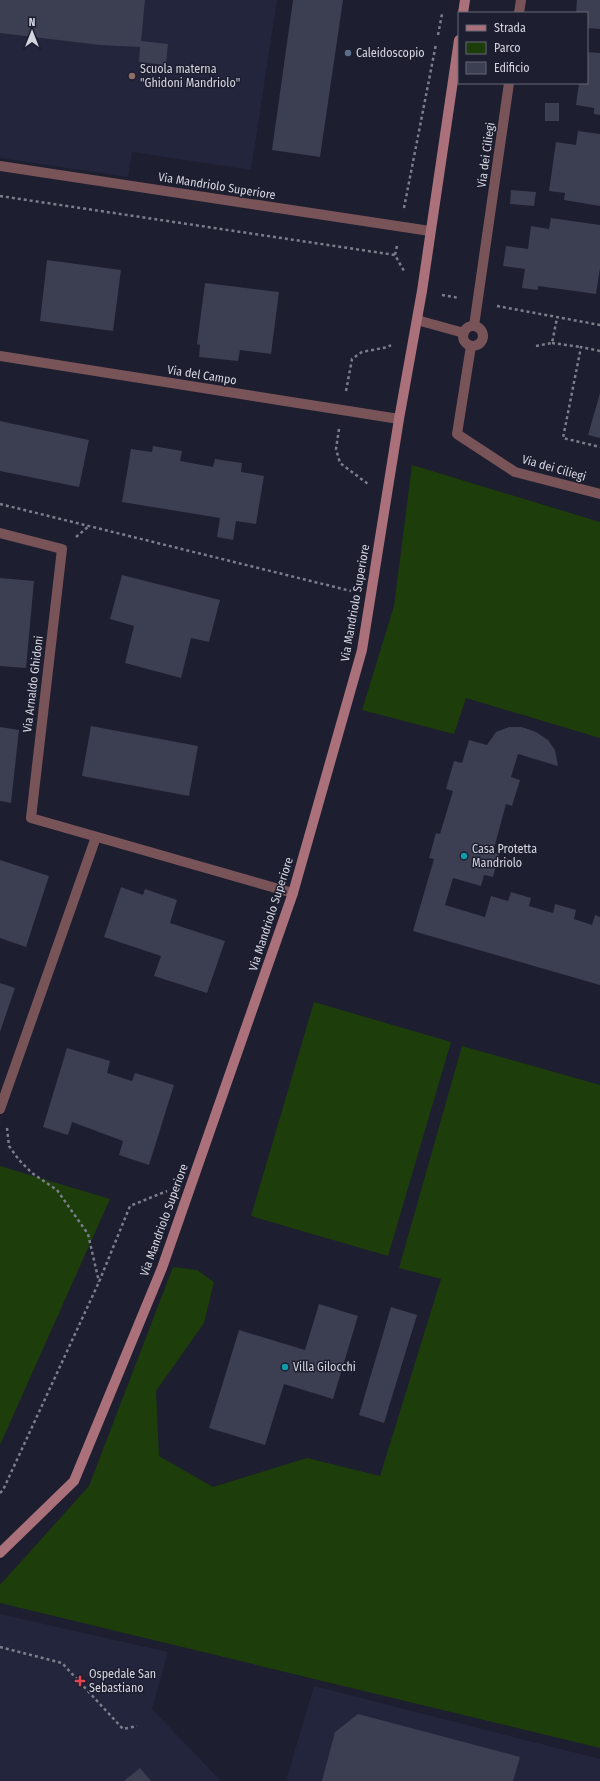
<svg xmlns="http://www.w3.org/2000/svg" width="600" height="1781" viewBox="0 0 600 1781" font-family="'Fira Sans Condensed',sans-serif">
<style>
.built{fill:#23253c}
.green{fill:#1d3d0b}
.building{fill:#3c3e51}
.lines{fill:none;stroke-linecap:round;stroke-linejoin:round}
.path{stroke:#7c7d8b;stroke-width:2.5;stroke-dasharray:3 3;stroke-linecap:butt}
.street{stroke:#785459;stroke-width:10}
.secondary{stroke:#ab717a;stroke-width:10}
.service-dot{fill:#5c6f8a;stroke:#1d1e2f;stroke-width:1.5}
.education-dot{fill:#8d6e63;stroke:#1d1e2f;stroke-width:1.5}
.culture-dot{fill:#0f9aa8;stroke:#1d1e2f;stroke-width:1.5}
.health-dot{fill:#e0444e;stroke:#1d1e2f;stroke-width:1.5}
.labels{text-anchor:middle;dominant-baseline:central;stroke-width:3;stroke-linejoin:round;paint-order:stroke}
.poi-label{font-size:12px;fill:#d4d5e1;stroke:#1d1e2f;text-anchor:start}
.street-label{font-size:12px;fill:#d4d5e1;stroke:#1d1e2f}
</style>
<rect width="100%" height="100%" fill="#1d1e2f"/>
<path class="built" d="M 0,0 L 277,0 L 251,170 L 132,152 L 128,177 L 0,158 Z
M 0,1614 L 168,1652 L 152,1709 L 221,1781 L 0,1781 Z
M 314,1686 L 600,1759 L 600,1781 L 286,1781 Z"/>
<path class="green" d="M 412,465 L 600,522 L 600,738 L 466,698 L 454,734 L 362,710 L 394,606 Z
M 314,1002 L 451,1042 L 388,1256 L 251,1216 Z
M 462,1046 L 600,1085 L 600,1748 L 0,1603 L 0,1585 L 89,1486 L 173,1267 L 197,1270 L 214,1282 L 204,1323 L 156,1391 L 159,1456 L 213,1487 L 307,1458 L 380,1476 L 441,1279 L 399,1268 Z
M 0,1166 L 110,1199 L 0,1445 Z"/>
<path class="building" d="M 0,0 L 145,0 L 141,41 L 168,44 L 166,65 L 139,62 L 140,47 L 100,45 L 0,33 Z
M 293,0 L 343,0 L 320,157 L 272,150 Z
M 577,0 L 600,0 L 600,29 L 587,28 L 587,13 L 576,13 Z
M 587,52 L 600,53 L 600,115 L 594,114 L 594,108 L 576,105 L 579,83 L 587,83 Z
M 545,103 L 559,103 L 559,121 L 545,121 Z
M 578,131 L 600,134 L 600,206 L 564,200 L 565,193 L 549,191 L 556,142 L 576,145 Z
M 511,190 L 536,192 L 534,206 L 510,204 Z
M 551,218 L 600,225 L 600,268 L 596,294 L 538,286 L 538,290 L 522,288 L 525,269 L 503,266 L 506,246 L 528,249 L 531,226 L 549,229 Z
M 47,260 L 121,270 L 113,331 L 40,321 Z
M 205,283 L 279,292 L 271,354 L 240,350 L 238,361 L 199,357 L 200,345 L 197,344 Z
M 600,393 L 600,438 L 588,435 Z
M 0,421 L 89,440 L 79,487 L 0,471 Z
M 153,446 L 182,451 L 180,461 L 213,467 L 215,459 L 242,463 L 241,472 L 264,476 L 256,524 L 236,521 L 233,540 L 217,537 L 220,518 L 122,502 L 131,449 L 152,452 Z
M 122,575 L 220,600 L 209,642 L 191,638 L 181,678 L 125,663 L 134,626 L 110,619 Z
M 0,578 L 34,581 L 26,668 L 0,666 Z
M 91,726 L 198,746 L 189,796 L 82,776 Z
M 0,727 L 19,730 L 11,803 L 0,801 Z
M 509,727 L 522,727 L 536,732 L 548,740 L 555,750 L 558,766 L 518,754 L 511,777 L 520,780 L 512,806 L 506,804 L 493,852 L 499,854 L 493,877 L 484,875 L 481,886 L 453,878 L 445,905 L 485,917 L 491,896 L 508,901 L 511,892 L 531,898 L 529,906 L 553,913 L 555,904 L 576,910 L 574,919 L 592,925 L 595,915 L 600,917 L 600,985 L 413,931 L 434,859 L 429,858 L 436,833 L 440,834 L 453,791 L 446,789 L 454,761 L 462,763 L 469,740 L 487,745 L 496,732 Z
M 0,860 L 49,876 L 26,947 L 0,938 Z
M 121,887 L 143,895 L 145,889 L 177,900 L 170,923 L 225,941 L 207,993 L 154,976 L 161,956 L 104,937 Z
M 0,983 L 15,988 L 0,1032 Z
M 67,1048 L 110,1061 L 107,1073 L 132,1081 L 135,1073 L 174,1085 L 149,1165 L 119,1155 L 123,1141 L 72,1122 L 68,1135 L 43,1127 Z
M 319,1304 L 358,1316 L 333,1399 L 284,1384 L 265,1445 L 209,1428 L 239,1330 L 305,1350 Z
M 391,1307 L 417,1315 L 384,1423 L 359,1415 Z
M 358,1714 L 520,1757 L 513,1781 L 322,1781 L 335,1732 Z
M 140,1768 L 151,1781 L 124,1781 Z"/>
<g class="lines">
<path class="path" d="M 438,35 L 442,14
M 0,196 L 395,255
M 404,208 L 436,44
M 397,246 L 395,255 L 404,271
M 442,295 L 459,298
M 497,306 L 600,325
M 552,343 L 581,347
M 536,346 L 552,343 L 557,318
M 600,351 L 581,347 L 563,438 L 600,447
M 346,391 L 352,359 L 362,352 L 388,347 L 391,345
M 339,429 L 336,449 L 340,463 L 368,484
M 0,504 L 351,591
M 76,537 L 89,526
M 7,1128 L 9,1146 L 19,1160 L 32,1173 L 57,1190 L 88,1234 L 99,1282
M 0,1493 L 3,1490 L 99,1282 L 130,1206 L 167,1191
M 0,1647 L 62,1663 L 123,1729 L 137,1726"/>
<path class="street" d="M 519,13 L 521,0
M 0,166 L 430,231
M 417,320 L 464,333
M 474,326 L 509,83
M463 336a10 10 0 1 1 20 0a10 10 0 1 1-20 0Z
M 471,346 L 457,434 L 515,472 L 600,494
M 0,356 L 399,419
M 0,533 L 62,549 L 31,818 L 293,893
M 0,1109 L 96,837"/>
<path class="secondary" d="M 463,13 L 465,0
M 0,1553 L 74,1481 L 162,1268 L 293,893 L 362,650 L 399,419 L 422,291 L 459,40"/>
</g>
<circle class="service-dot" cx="348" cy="53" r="4"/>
<circle class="education-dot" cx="132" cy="76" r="4"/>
<g class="culture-dot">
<circle cx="464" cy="856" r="4"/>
<circle cx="285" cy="1367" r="4"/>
</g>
<path class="health-dot" d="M78 1675h4v4h4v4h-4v4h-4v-4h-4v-4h4z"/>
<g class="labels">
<g class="poi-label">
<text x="356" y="53">Caleidoscopio</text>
<text x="140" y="69">Scuola materna<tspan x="140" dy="14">"Ghidoni Mandriolo"</tspan></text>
<text x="472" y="849">Casa Protetta<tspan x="472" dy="14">Mandriolo</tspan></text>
<text x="293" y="1367">Villa Gilocchi</text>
<text x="89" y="1674">Ospedale San<tspan x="89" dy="14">Sebastiano</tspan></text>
</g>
<g class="street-label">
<text transform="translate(486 155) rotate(-82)">Via dei Ciliegi</text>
<text transform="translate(217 186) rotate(9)">Via Mandriolo Superiore</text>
<text transform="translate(202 375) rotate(9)">Via del Campo</text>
<text transform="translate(554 468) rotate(16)">Via dei Ciliegi</text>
<text transform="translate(355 603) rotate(-80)">Via Mandriolo Superiore</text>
<text transform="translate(33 684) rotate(-83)">Via Arnaldo Ghidoni</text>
<text transform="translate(271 914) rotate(-72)">Via Mandriolo Superiore</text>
<text transform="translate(164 1220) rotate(-70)">Via Mandriolo Superiore</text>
</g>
</g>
<rect x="458" y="12" width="130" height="72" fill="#1d1e2f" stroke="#666776"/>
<rect x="466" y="25" width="20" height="6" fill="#ab717a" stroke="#666776"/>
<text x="494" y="32" font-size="12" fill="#d4d5e1">Strada</text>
<rect x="466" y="42" width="20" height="12" fill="#1d3d0b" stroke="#666776"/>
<text x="494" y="52" font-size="12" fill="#d4d5e1">Parco</text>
<rect x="466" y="62" width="20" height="12" fill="#3c3e51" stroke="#666776"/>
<text x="494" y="72" font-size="12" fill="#d4d5e1">Edificio</text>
<g transform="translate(32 32)" stroke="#1d1e2f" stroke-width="3" paint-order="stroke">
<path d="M0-3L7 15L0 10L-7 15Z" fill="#d4d5e1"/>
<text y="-6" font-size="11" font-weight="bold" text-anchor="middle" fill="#d4d5e1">N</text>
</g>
</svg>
